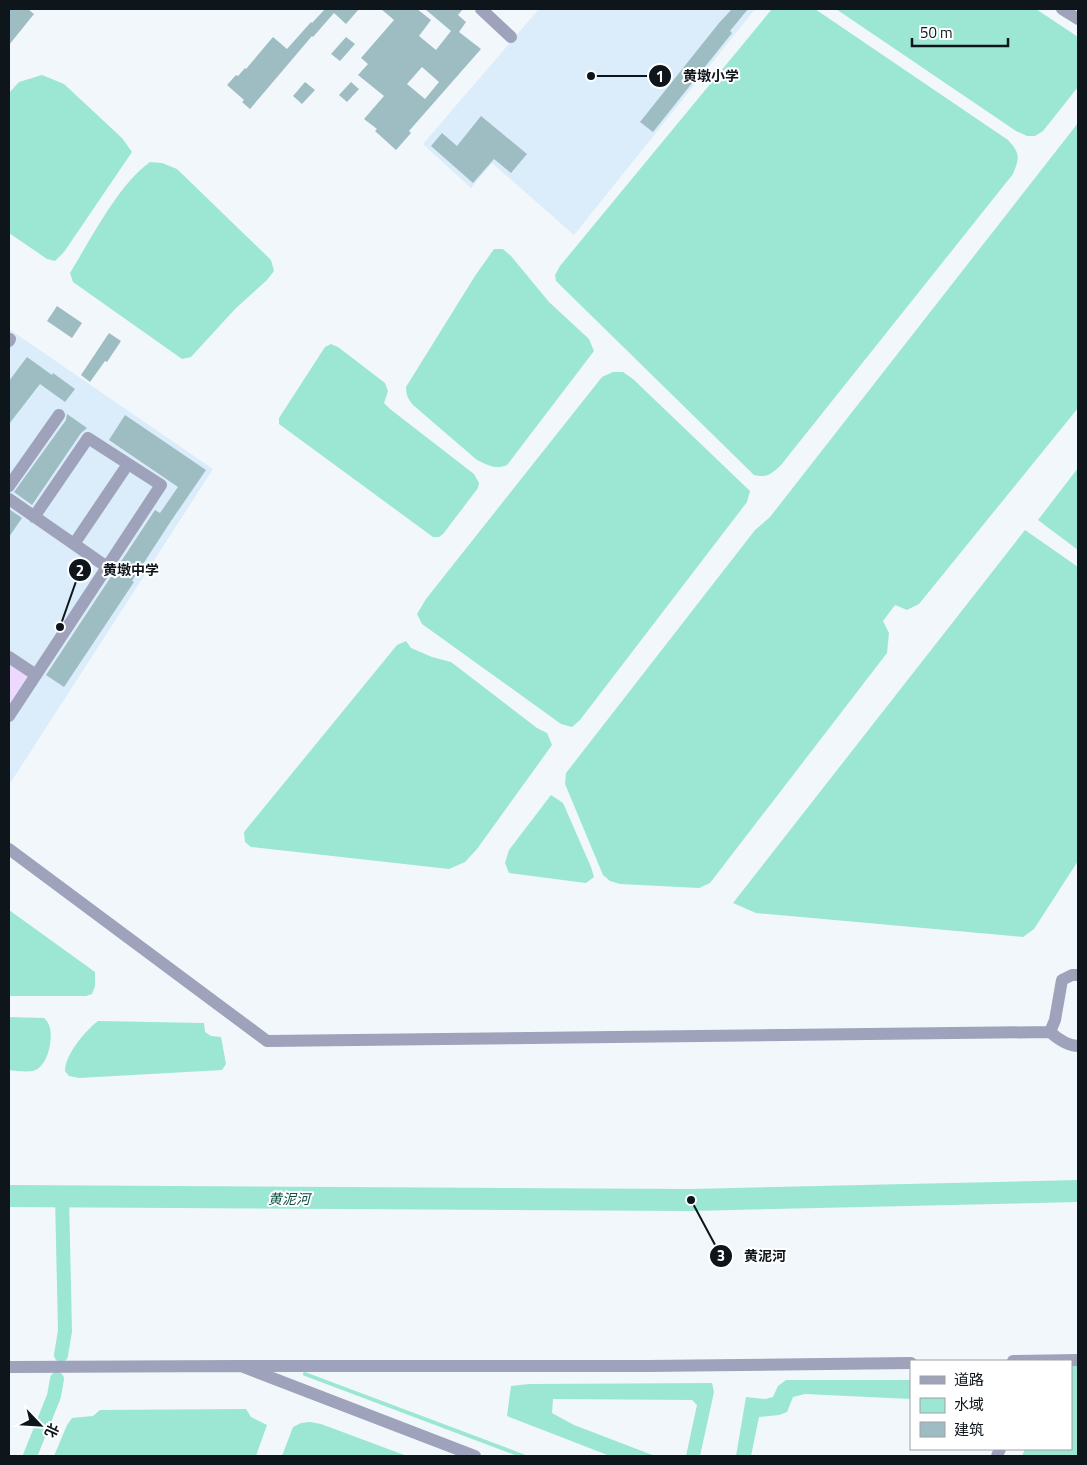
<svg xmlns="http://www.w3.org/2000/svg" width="1087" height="1465" viewBox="0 0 1087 1465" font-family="'Titillium Web','Noto Sans SC',sans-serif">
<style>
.built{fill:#dbecfa}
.green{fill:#efd8ff}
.water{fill:#9be7d4}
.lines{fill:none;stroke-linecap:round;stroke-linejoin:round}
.stream{stroke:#9be7d4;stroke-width:4}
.canal{stroke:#9be7d4;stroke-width:14}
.river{stroke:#9be7d4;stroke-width:22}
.building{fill:#9ebdc3;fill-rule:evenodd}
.minor{stroke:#9ea2ba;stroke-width:12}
.labels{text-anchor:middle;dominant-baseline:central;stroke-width:4;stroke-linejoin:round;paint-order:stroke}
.water-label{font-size:14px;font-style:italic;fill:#0a4d41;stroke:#fff}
.leader{fill:none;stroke:#0e151b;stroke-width:2}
.callout-dot{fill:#0e151b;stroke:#fff;stroke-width:2}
.mark-label{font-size:15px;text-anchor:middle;font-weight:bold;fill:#fff}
.callout-label{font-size:14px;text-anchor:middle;font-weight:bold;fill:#0e151b;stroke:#fff;stroke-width:4;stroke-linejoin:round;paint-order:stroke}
</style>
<rect width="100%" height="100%" fill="#f2f7fb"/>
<path class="built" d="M 539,9 L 755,9 L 574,235 L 492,163 L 471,188 L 423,144 Z
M 9,329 L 213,469 L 9,785 Z"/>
<path class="green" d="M 9,664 L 27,676 L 9,705 Z"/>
<path class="water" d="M 772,9 L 815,9 L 1008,140 C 1020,153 1020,157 1013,174 L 781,465 C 771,474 768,478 754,475 L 556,281 L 555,275 L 560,266 Z
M 836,9 L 1036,9 L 1078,37 L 1078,87 L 1043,131 L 1035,136 L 1027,136 L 1016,131 Z
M 42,75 L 64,84 L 122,138 L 132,152 L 64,252 L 55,261 L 47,259 L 9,233 L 9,93 L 19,82 Z
M 1078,123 L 1078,408 L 919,604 L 907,610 L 895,605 L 883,621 L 889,633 L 887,653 L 710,883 L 699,888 L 620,884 L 610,881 L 603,875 L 565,784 L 566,773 L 755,530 L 770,517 Z
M 150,162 L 162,163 L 177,169 L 271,260 L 274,271 L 267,280 L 235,309 L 191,357 L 182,359 L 73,282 L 70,273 C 91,239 118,185 150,162 Z
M 494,249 L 503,249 L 511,256 L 549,302 L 589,339 L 594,351 L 507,465 C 496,470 487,465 477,460 L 413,405 C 408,399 406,395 406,387 L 475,276 Z
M 331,344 L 338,347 L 385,383 L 388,391 L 384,403 L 390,409 L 474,474 L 479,483 L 478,488 L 443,534 L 439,537 L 433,537 L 279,424 L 279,418 L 325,347 Z
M 613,372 L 623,372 L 633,379 L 750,491 L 747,502 L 580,720 L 572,727 L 561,724 L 422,624 L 417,614 L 426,599 L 602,377 Z
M 1078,468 L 1078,550 L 1038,520 Z
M 1025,530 L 1078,567 L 1078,861 L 1034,929 L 1023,937 L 756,913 L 733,903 Z
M 406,641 L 411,648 L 432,657 L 451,662 L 537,728 L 547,733 L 552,745 L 477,849 L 465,862 L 449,869 L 251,847 L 245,842 L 244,832 L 397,645 Z
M 551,795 L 563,803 L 591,867 L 594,877 L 586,883 L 509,873 L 505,863 L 509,850 Z
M 9,910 L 95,972 L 95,986 L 92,994 L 86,996 L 9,996 Z
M 9,1017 L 44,1018 C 46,1020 48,1022 49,1025 C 54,1037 48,1068 33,1071 C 26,1072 16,1071 9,1070 Z
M 98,1021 L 204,1023 L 205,1032 L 211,1036 L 221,1037 L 226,1064 L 222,1070 L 79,1078 L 69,1076 L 65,1071 C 65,1055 85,1031 98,1021 Z
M 1071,1366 L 1078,1366 L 1078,1456 L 1022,1456 L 1025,1449 L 1071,1449 Z
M 786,1380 L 911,1380 L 911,1399 L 805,1394 L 793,1397 L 787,1412 L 779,1415 L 759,1417 L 751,1456 L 736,1456 L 746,1397 L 765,1399 L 773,1397 L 778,1386 Z
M 712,1383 L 714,1392 L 700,1456 L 686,1456 L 697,1405 L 692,1400 L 553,1399 L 552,1413 L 574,1425 L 655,1456 L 610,1456 L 507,1416 L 511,1386 L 529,1384 Z
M 246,1409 L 251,1417 L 267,1425 L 256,1456 L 54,1456 L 67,1425 L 72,1418 L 93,1416 L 100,1410 Z
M 310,1422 L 321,1424 L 407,1456 L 282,1456 L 293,1427 L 301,1423 Z"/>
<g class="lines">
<path class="stream" d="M 305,1374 L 523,1456"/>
<path class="canal" d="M 61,1355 L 65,1331 L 62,1196
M 30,1456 L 54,1396 L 57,1379"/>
<path class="river" d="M 9,1196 L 691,1200 L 1078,1191"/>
</g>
<path class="building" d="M 9,9 L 28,9 L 34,14 L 9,45 Z
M 325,9 L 359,9 L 346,24 L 334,13 L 313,37 L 312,36 L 250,109 L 242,102 L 244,100 L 227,85 L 236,75 L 238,76 L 245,68 L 246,69 L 273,37 L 287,49 L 311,22 L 312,23 Z
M 381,9 L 417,9 L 431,20 L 419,36 L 436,50 L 451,31 L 425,9 L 463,9 L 458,15 L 466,22 L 459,32 L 481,49 L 409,131 L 411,133 L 396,150 L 375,131 L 377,129 L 364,119 L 384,96 L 358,75 L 368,64 L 361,58 L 394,20 ZM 422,67 L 439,82 L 425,99 L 407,84 Z
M 732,9 L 748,9 L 730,31 L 732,33 L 653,132 L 640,122 L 719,23 Z
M 346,37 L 355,44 L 340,61 L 331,54 Z
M 305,82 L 315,90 L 302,104 L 293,96 Z
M 351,82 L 359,89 L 347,102 L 339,95 Z
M 481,116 L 527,154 L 511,173 L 494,159 L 473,183 L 431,146 L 442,133 L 457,146 Z
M 57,306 L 82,323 L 72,338 L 47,321 Z
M 109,333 L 121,341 L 107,362 L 105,361 L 90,382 L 81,375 Z
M 27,357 L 52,375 L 53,373 L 75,389 L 65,402 L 40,384 L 9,424 L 9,381 Z
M 67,414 L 87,428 L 81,433 L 32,505 L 14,492 L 66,420 Z
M 125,415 L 206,470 L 171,521 L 132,581 L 134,582 L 64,687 L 46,675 L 155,510 L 160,513 L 178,487 L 109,440 Z
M 9,509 L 22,518 L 9,537 Z"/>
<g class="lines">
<path class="minor" d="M 481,9 L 511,37
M 1062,9 L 1078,19
M 9,341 L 10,339
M 9,486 L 59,415
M 9,499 L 107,567
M 74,544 L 128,464
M 9,657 L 36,675
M 9,716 L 161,485 L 88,438 L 34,517
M 9,849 L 267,1041 L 1050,1032 L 1055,1020 L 1062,980 L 1072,975 L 1078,975
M 1050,1032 C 1058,1039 1068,1046 1078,1046
M 1013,1361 L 1078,1360
M 241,1366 L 648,1366 L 911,1363
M 9,1367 L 241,1366 L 475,1456
M 997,1456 L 1000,1449"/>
</g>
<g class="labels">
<g class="water-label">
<text x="289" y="1198">黄泥河</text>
</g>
</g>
<path class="leader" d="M591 76L660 76M60 627L80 570M691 1200L721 1256"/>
<g class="callout-dot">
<circle cx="591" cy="76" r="5"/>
<circle cx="60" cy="627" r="5"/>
<circle cx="691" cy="1200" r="5"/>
<circle cx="660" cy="76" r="12"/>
<circle cx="80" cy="570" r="12"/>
<circle cx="721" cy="1256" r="12"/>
</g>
<g class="mark-label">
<text x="660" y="82">1</text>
<text x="80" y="576">2</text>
<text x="721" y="1261">3</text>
</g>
<g class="callout-label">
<text x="711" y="81">黄墩小学</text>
<text x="131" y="575">黄墩中学</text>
<text x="765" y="1261">黄泥河</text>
</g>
<rect width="1087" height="1465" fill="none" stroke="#0e151b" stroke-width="20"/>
<rect x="910" y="1360" width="162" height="90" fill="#ffffff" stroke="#9fa1a4"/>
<rect x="920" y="1376" width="25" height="8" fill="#9ea2ba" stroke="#9fa1a4"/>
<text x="954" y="1385" font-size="15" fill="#0e151b">道路</text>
<rect x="920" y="1398" width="25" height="15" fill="#9be7d4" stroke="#9fa1a4"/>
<text x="954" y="1410" font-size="15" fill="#0e151b">水域</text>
<rect x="920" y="1422" width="25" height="15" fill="#9ebdc3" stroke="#9fa1a4"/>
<text x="954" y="1435" font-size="15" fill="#0e151b">建筑</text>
<g transform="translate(40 1425) rotate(115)" stroke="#ffffff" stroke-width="4" paint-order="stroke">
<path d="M0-4L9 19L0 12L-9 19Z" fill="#0e151b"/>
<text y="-8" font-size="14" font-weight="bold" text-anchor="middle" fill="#0e151b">北</text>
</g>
<path d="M912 38v8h96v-8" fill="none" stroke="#0e151b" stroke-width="2.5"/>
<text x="920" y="38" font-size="15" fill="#0e151b" stroke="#ffffff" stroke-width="4" paint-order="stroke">50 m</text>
</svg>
